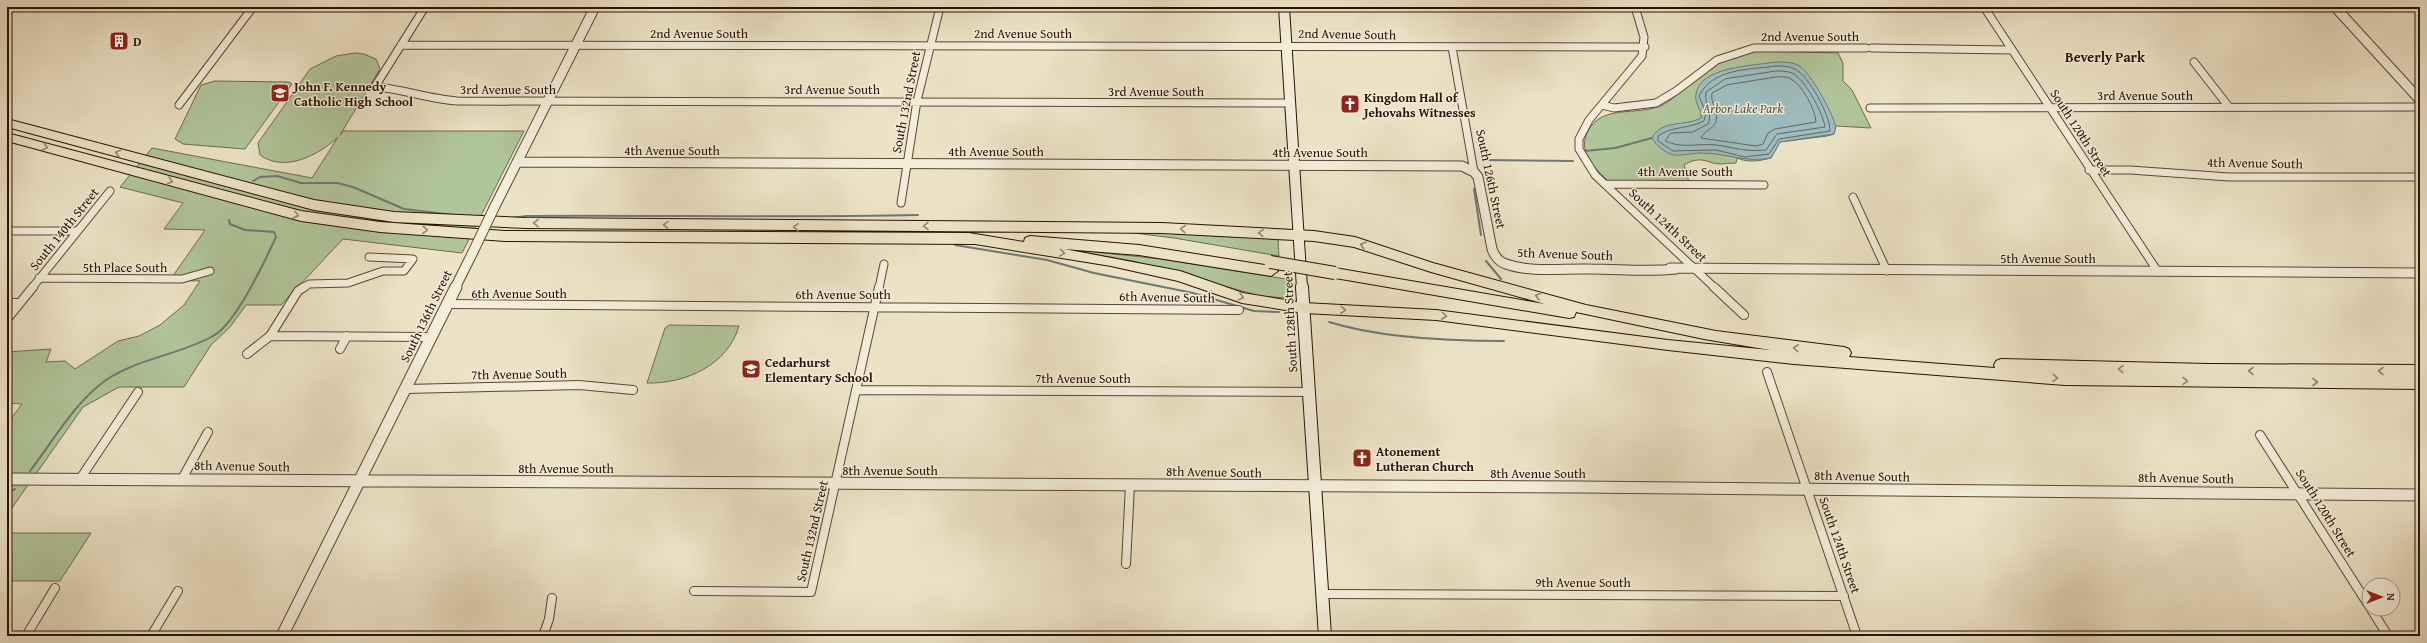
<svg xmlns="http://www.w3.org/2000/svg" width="2427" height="643" viewBox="0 0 2427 643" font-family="'Gentium Book Plus',serif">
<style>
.green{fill:#b1c59a;stroke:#6e6b4e}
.water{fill:#9dbcbe;stroke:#6f7873}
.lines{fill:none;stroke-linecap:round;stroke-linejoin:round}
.shore{stroke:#646660;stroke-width:1}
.stream{stroke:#6f7873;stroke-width:2}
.minor-far1-casing{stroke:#5a4634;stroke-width:9}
.minor-casing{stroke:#5a4634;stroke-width:10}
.tertiary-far1-casing{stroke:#5a4634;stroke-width:11}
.tertiary-casing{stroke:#5a4634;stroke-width:13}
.secondary-far1-casing{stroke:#2a1103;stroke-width:12}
.secondary-casing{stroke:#2a1103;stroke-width:14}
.motorway-casing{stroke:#2a1103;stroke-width:2}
.minor-far1{stroke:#f3edda;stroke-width:7}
.minor{stroke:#f3edda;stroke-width:8}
.tertiary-far1{stroke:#f3edda;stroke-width:9}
.tertiary{stroke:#f3edda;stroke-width:11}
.secondary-far1{stroke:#f3edda;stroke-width:10}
.secondary{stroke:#f3edda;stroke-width:12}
.motorway{fill:#ece3c6;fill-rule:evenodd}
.tertiary-bridge-casing{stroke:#5a4634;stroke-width:11;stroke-linecap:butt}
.motorway-bridge-casing{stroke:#2a1103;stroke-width:14;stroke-linecap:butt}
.tertiary-bridge{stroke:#f3edda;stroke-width:9}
.motorway-bridge{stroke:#ece3c6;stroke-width:12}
.oneway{stroke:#95846e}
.labels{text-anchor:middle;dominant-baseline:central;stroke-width:3;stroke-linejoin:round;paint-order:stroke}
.street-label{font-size:13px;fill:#2a1103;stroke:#f3edda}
.poi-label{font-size:13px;font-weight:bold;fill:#2a1103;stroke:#f3edda;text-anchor:start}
.park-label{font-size:13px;font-style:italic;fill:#595038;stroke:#f3edda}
.neighbourhood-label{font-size:14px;font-weight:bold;fill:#2a1103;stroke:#f3edda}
</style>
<rect width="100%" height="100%" fill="#ece3c6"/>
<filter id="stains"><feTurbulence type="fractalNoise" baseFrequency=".005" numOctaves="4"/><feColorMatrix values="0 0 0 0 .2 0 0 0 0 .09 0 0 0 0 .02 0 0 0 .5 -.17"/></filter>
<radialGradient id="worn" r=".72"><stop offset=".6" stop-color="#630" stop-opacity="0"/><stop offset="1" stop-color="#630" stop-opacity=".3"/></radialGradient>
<path class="green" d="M 1754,51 L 1838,53 L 1843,63 L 1843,81 L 1852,90 L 1871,128 L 1836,126 L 1834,134 L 1827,136 L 1780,142 L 1771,158 C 1759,161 1748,163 1737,158 L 1736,163 C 1729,163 1719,165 1713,163 C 1702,159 1695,158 1684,165 L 1689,182 L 1609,182 C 1595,168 1578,154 1587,133 C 1602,100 1644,120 1669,101 C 1684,90 1698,76 1714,66 C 1727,59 1741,55 1754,51 Z
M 355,53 L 364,54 L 376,59 L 380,69 L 340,135 L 343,131 L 524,131 L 462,253 L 343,239 L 281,305 L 246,305 L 230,327 L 211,345 L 184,387 L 119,387 L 83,407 L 7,515 L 7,424 L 22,404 L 7,403 L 7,388 L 9,385 L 7,385 L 7,352 L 51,349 L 46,362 L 65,361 L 75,369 L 118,341 L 139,336 L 160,325 L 184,305 L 200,281 L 170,280 L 205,230 L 164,229 L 183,203 L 120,187 L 152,148 L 312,178 L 338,137 C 319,155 285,173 260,155 L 258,143 L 310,69 L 336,56 Z
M 215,81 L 289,82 L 292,84 L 245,149 L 183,144 L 175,139 L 201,85 Z
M 1120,230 L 1278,239 L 1279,256 L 1174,238 L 1118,231 Z
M 1058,248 L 1161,259 L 1286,279 L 1287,298 L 1260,296 L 1133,261 Z
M 669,325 L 739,326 C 728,365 685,384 647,383 L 665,328 Z
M 7,533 L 91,533 L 60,581 L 7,581 Z"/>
<path class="water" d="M 1775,62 C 1784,62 1792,62 1800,66 C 1810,73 1833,113 1835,125 C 1836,127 1835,131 1834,134 L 1780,142 L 1771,158 C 1745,163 1726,153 1701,153 C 1692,153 1678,157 1670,154 C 1662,150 1657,146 1652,138 C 1662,119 1684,127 1701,118 C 1702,110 1694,103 1696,94 C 1700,66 1754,66 1775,62 Z"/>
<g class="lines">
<path class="shore" d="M 1776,66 C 1782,66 1789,66 1795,69 C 1809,76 1830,115 1830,131 L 1779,139 L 1769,154 L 1745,157 L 1716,150 L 1673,151 L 1658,141 L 1658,136 C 1672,126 1688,129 1704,121 L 1706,113 L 1699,96 C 1713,68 1748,70 1776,66 Z
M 1776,71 C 1781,71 1787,71 1792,73 C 1805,79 1823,113 1825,127 L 1777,134 L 1766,150 C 1744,152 1737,148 1717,145 C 1699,143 1682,149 1665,141 L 1671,133 L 1693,132 L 1708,124 C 1713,113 1704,104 1706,92 L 1725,79 Z
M 1776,77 C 1781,77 1787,76 1791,79 C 1803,86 1815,109 1816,122 L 1775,129 L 1768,133 L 1763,144 L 1756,146 L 1701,138 C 1704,131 1713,129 1716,122 C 1719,112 1710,103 1712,93 L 1727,85 Z"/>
<path class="stream" d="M 1585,151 L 1615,148 L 1652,138
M 1484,160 L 1573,161
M 253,181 L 260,177 L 277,176 L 301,183 L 337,183 L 353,187 L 404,209 L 462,216
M 1474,189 L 1481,235
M 510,218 L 527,216 C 657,215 788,218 918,215
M 955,245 L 1047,260 L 1094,273 L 1193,293 L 1254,311 L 1279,312
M 1486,261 L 1501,279
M 1329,322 C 1380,338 1450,341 1504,341
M 30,471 C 54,440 74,403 106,380 C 139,358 179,355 213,336 C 235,325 265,261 276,237 L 274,232 L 245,230 L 230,224 L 229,220
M 7,494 L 15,489"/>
<defs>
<path id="minor-far1" d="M 425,7 L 376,85 L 378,87 C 405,90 430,99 457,101 L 1290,103
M 1635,7 L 1644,37 L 1642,56 L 1589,120 L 1579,139 L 1579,149 L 1595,175 L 1715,288
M 1984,7 L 2158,272
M 401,45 L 1645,47
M 1452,47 L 1474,172
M 1872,48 L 2011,50
M 2194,62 L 2229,107
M 179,105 L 253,7
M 1602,105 L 1614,108 L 1656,103 L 1676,91 L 1717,60 L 1754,48 L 1866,48
M 1870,108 L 2420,107
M 2089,170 L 2130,170 L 2229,177 L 2420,177
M 1605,184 L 1764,185
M 1853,197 L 1887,271
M 901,203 L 917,101 L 940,7
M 7,231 L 76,231
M 39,278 L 182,279 L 210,271
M 32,288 L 110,191
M 303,288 L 309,284 L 348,283 L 383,271 L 404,271 L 413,259 L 369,257
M 879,288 L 884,264"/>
<path id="minor" d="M 1714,287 L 1744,315
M 7,303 L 19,303
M 447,304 L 1239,310
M 7,319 L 33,287
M 270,336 L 432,337
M 340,349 L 347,336
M 247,354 L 270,336 L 298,291 L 304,287
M 1767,372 L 1857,636
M 406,389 L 579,385 L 633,390
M 857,390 L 1309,392
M 2260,435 L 2369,606
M 80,479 L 138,392
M 182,479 L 208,432
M 1126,564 L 1130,485
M 694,591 L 811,592 L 879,287
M 1323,594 L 1844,596
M 2371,609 L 2388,636
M 26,636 L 55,588
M 151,636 L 178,591
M 543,636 L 549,619 L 552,598"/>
<path id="tertiary-far1" d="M 2335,7 L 2420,100
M 517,162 L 1462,166 L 1474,172 L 1478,177 L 1492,249 C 1494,255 1499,262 1506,264 C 1531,273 1564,268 1591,269 C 1620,269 1647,272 1676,269
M 494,208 L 595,7
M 1670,268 L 2420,273
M 455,288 L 472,254"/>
<path id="tertiary" d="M 7,479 L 1580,487 L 2420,495
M 282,636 L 456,287"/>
<path id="secondary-far1" d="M 1284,7 L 1302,288"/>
<path id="secondary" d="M 1302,287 L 1325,636"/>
<path id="motorway" d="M 7,119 L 314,200 L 394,212 L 526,218 L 1162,223 L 1314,231 L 1355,237 L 1433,263 L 1586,305 L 1716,331 L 1844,347 L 1849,349 L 1851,353 L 1849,357 L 1995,368 L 1994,365 L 1996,361 L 2001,359 L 2208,364 L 2420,365 L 2420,377 L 2318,376 L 2420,377 L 2420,389 L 2065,385 L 1794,364 L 1668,350 L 1436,320 L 1304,313 L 1242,303 L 1178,281 L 1111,266 L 975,244 L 505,241 L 380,232 L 301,221 L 7,141 L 7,133 L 301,211 L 380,222 L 505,231 L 969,233 L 1024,242 L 1025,238 L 1030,236 L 1139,245 L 1271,266 L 1278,271 L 1271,276 L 1139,255 L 1064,249 L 1180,271 L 1243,293 L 1304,303 L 1436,310 L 1668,340 L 1770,350 L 1704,339 L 1576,312 L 1574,317 L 1569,318 L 1335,278 L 1328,273 L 1335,268 L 1545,304 L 1431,272 L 1354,247 L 1314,241 L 1162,233 L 526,228 L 394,222 L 314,210 L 7,127 Z"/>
</defs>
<use href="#minor-far1" class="minor-far1-casing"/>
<use href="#minor" class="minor-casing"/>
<use href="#tertiary-far1" class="tertiary-far1-casing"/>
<use href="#tertiary" class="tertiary-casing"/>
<use href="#secondary-far1" class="secondary-far1-casing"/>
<use href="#secondary" class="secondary-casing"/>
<use href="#motorway" class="motorway-casing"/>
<use href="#minor-far1" class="minor-far1"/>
<use href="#minor" class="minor"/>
<use href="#tertiary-far1" class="tertiary-far1"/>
<use href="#tertiary" class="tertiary"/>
<use href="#secondary-far1" class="secondary-far1"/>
<use href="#secondary" class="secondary"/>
<use href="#motorway" class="motorway"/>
<defs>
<path id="tertiary-bridge" d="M 472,254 L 494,208"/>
<path id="motorway-bridge" d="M 1270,262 L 1335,273"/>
</defs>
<use href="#tertiary-bridge" class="tertiary-bridge-casing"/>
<use href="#motorway-bridge" class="motorway-bridge-casing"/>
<use href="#tertiary-bridge" class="tertiary-bridge"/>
<use href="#motorway-bridge" class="motorway-bridge"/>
</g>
<defs><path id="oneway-chevron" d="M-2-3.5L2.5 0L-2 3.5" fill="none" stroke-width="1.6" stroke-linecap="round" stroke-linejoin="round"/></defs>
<g class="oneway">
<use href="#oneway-chevron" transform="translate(45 147) rotate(15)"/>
<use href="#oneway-chevron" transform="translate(118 153) rotate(-165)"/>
<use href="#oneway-chevron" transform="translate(170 181) rotate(15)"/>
<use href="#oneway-chevron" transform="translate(296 215) rotate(14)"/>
<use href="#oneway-chevron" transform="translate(536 223) rotate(-179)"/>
<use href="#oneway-chevron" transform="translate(666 225) rotate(-179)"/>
<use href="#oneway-chevron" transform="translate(926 226) rotate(179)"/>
<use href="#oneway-chevron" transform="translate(796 227) rotate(-179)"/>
<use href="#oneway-chevron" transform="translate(1183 229) rotate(-177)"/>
<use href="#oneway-chevron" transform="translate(425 230) rotate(4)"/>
<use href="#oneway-chevron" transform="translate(1261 233) rotate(-177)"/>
<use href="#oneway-chevron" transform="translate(1363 245) rotate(-162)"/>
<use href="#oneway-chevron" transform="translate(1062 253) rotate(9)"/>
<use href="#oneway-chevron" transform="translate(1538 296) rotate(-164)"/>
<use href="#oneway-chevron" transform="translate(1241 297) rotate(15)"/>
<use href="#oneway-chevron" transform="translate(1343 310) rotate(2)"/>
<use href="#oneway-chevron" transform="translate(1444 316) rotate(7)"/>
<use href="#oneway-chevron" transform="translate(1796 348) rotate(-174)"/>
<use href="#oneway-chevron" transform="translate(2121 369) rotate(-179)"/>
<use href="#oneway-chevron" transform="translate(2251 371) rotate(-180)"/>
<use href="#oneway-chevron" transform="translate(2381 371) rotate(-180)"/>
<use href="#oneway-chevron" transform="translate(2055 378) rotate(4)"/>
<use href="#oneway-chevron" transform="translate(2185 381) rotate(1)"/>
<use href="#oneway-chevron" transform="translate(2315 382)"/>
</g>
<defs>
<symbol id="building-square" viewBox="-11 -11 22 22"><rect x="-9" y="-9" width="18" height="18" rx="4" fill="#8f2418" stroke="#f3edda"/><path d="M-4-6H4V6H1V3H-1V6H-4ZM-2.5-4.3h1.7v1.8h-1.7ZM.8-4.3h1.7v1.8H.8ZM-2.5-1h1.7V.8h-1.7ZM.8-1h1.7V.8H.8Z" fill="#fff"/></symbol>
<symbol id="school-square" viewBox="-11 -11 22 22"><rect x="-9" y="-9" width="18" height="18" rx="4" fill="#8f2418" stroke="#f3edda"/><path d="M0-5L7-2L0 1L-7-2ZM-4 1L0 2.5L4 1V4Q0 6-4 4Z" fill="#fff"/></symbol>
<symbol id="church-square" viewBox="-11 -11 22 22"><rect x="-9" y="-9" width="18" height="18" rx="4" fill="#8f2418" stroke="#f3edda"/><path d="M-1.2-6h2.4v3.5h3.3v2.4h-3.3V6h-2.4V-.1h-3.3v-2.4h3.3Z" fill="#fff"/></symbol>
</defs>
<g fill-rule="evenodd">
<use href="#building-square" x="108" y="30" width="22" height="22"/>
<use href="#school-square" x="269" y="82" width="22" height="22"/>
<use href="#church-square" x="1339" y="93" width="22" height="22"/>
<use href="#school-square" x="740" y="358" width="22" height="22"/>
<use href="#church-square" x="1351" y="447" width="22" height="22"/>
</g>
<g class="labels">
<g class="street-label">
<text x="699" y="33">2nd Avenue South</text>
<text x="1023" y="33">2nd Avenue South</text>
<text transform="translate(1347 34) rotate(1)">2nd Avenue South</text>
<text x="1810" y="36">2nd Avenue South</text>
<text x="508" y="89">3rd Avenue South</text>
<text x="832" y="89">3rd Avenue South</text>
<text x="1156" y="91">3rd Avenue South</text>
<text x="2145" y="95">3rd Avenue South</text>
<text transform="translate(906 102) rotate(-79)">South 132nd Street</text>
<text transform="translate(2081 133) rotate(57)">South 120th Street</text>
<text x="672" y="150">4th Avenue South</text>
<text x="996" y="151">4th Avenue South</text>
<text x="1320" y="152">4th Avenue South</text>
<text transform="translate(2255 163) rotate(1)">4th Avenue South</text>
<text x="1685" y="171">4th Avenue South</text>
<text transform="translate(1491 179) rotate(78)">South 126th Street</text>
<text transform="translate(1668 225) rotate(43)">South 124th Street</text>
<text transform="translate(64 229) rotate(-51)">South 140th Street</text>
<text transform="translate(1565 254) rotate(2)">5th Avenue South</text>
<text x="2048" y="258">5th Avenue South</text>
<text x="125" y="267">5th Place South</text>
<text x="519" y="293">6th Avenue South</text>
<text x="843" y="294">6th Avenue South</text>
<text transform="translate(1167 297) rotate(1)">6th Avenue South</text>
<text transform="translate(426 316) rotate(-64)">South 136th Street</text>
<text transform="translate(1290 322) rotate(-93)">South 128th Street</text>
<text transform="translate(519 374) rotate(-1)">7th Avenue South</text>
<text x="1083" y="378">7th Avenue South</text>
<text transform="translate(242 466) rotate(1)">8th Avenue South</text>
<text x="566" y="468">8th Avenue South</text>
<text x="890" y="470">8th Avenue South</text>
<text transform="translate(1214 472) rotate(1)">8th Avenue South</text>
<text x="1538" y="473">8th Avenue South</text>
<text transform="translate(1862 476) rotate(1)">8th Avenue South</text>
<text transform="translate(2186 478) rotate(1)">8th Avenue South</text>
<text transform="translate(2326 513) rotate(58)">South 120th Street</text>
<text transform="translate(812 531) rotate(-77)">South 132nd Street</text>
<text transform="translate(1840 545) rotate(71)">South 124th Street</text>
<text x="1583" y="582">9th Avenue South</text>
</g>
<g class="poi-label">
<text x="133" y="41">D</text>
<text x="294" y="86">John F. Kennedy<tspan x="294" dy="15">Catholic High School</tspan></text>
<text x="1364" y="97">Kingdom Hall of<tspan x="1364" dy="15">Jehovahs Witnesses</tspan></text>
<text x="765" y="362">Cedarhurst<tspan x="765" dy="15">Elementary School</tspan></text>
<text x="1376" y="451">Atonement<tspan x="1376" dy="15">Lutheran Church</tspan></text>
</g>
<g class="park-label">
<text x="1743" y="108">Arbor Lake Park</text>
</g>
<g class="neighbourhood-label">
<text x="2105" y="57">Beverly Park</text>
</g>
</g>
<rect width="2427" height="643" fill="none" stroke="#ece3c6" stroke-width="24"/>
<rect x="8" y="8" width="2411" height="627" fill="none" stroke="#2a1103" stroke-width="2"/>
<rect x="12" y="12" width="2403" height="619" fill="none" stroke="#2a1103"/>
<g transform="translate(2381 597) rotate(90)"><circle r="19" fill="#f3edda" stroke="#a39584"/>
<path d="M0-3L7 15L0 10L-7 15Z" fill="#8f2418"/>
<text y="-6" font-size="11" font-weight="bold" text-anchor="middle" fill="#2a1103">N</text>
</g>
<rect width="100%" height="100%" filter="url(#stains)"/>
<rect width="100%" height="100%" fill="url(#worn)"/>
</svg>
